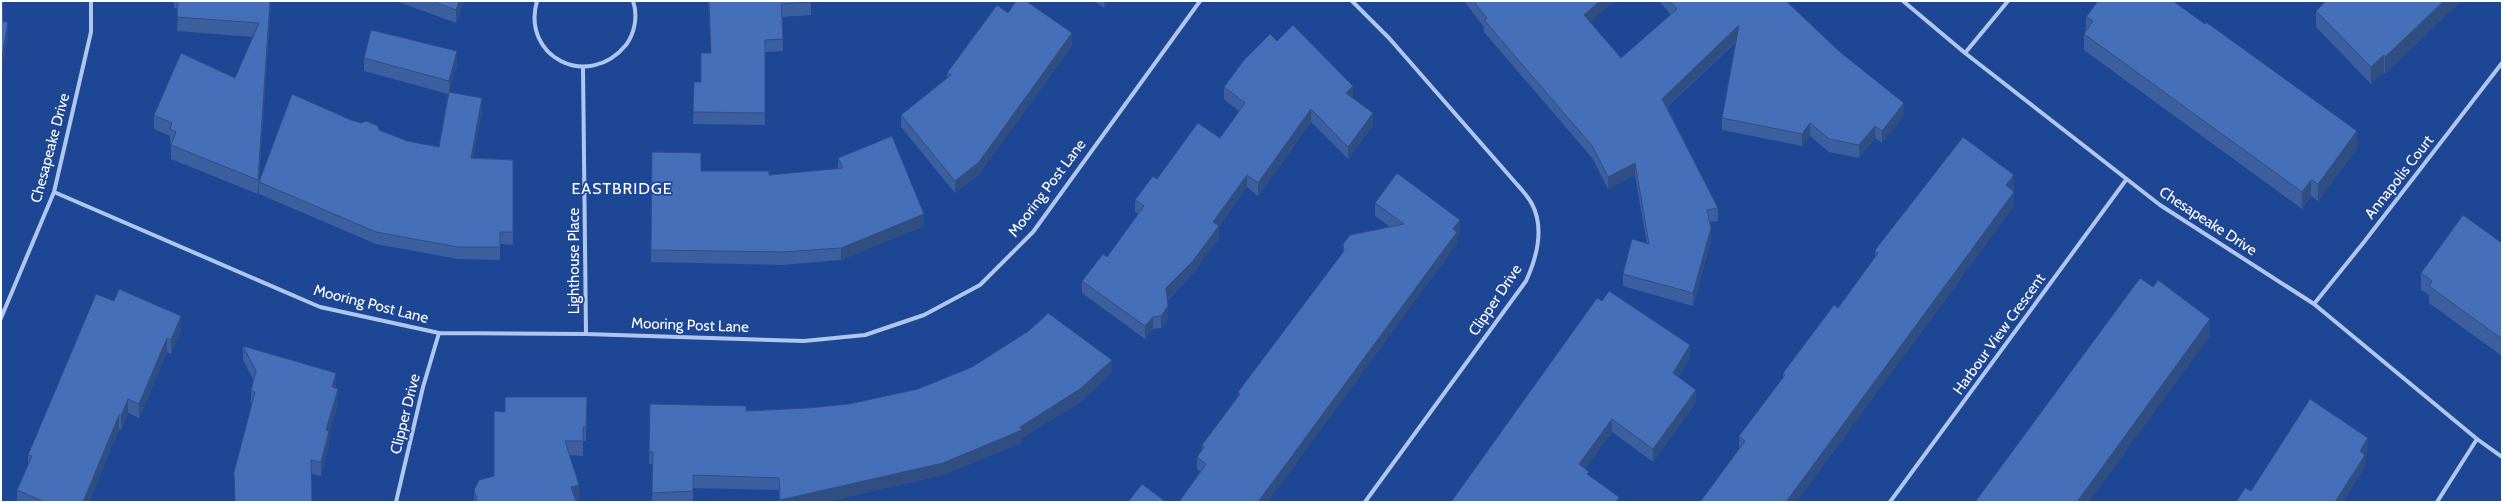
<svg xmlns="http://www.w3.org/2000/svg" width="2503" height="503" viewBox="0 0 2503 503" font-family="Cabin,sans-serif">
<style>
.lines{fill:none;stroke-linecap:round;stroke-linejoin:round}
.minor{stroke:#b0c6ef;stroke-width:4}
.wall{fill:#3c5fa0}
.shaded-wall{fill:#314e82}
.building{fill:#466fba;stroke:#314e82}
.labels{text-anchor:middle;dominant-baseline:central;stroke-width:3.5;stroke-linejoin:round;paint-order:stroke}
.street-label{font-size:15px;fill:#fff;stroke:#1d4694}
.neighbourhood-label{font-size:16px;letter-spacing:1px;fill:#fff;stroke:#1d4694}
</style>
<rect width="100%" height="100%" fill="#1d4694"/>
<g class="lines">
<path class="minor" d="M 537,1 C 521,57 588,91 626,45 C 635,33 638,15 633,1
M 1352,1 L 1389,38 L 1514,181 C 1520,188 1528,196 1532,204 C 1545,229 1537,257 1526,281 L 1365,502
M 1903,1 L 1965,53 L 2160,205 L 2314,304 L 2477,439 L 2502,457
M 1965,53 L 2008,1
M 583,67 L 586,334
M 54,192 L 320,307 L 439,333 L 586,334 L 804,341 L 865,335 L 924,315 L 980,285 L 1033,232 L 1200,1
M 2314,304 L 2364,242 L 2502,63
M 1,318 L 54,192 L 91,32 L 91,1
M 396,502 L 423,387 L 439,333
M 1890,502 L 2126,180
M 2437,502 L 2477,439"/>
</g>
<path class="wall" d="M 174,1 L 271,1 L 258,194 L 171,159 L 171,144 L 170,143 L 170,136 L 154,129 L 154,115 L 235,78 L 253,37 L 177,31 L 178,9 L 174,8 Z
M 396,1 L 464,1 L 456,23 Z
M 708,1 L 811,1 L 811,15 L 782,17 L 783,51 L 765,52 L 765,125 L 693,124 L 694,82 L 701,82 L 711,53 Z
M 1094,1 L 1109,1 L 1104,8 Z
M 1464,1 L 1614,1 L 1590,22 L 1621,58 L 1671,15 L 1659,1 L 1786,1 L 1904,115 L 1882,143 L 1875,138 L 1859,158 L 1829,152 L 1810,136 L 1802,146 L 1722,130 L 1722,118 L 1737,41 L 1667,107 L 1718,208 L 1718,221 L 1709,222 L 1711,241 L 1693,306 L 1623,286 L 1623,274 L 1647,244 L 1635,175 L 1608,189 L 1593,159 L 1484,32 L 1484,27 Z
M 2461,1 L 2385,74 L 2384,72 L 2371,84 L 2316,27 L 2316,11 Z
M 1008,13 L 1072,46 L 979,174 L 955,193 L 901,127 L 901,115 L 947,78 L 947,73 Z
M 2086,17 L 2357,148 L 2318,201 L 2311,196 L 2302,209 L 2084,50 L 2084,34 L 2086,31 Z
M 1277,41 L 1353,98 L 1373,125 L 1348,159 L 1311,122 L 1258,196 L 1247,187 L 1219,226 L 1219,238 L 1192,274 L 1168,300 L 1168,319 L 1161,328 L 1153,329 L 1145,339 L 1082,293 L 1082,281 L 1107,257 L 1138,214 L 1135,212 L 1135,200 L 1157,179 L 1220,138 L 1239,111 L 1224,99 L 1224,87 Z
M 364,58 L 457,64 L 449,92 L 482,111 L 473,158 L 513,160 L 513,245 L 500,244 L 500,260 L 458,259 L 376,244 L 259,194 L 259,182 L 351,120 L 407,141 L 439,147 L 448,94 L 364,71 Z
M 652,152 L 701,171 L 769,175 L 838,169 L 838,158 L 924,226 L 841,260 L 782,265 L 651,262 Z
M 2014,189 L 2013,191 L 2014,206 L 1796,502 L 1700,502 L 1739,449 L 1739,436 L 1783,378 L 1783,373 L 1838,308 L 1875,258 L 1875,250 Z
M 1375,203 L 1460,233 L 1457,237 L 1457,244 L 1201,472 L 1197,469 L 1197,457 L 1202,449 L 1202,445 L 1238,396 L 1238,392 L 1343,252 L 1343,244 L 1390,227 L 1375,216 Z
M 2502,243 L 2502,356 L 2429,303 L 2429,295 L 2421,290 L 2421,273 Z
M 114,301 L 181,330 L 171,354 L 167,352 L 139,418 L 128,413 L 121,430 L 119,429 L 89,502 L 17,502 L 17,490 L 28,465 L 28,455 Z
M 243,346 L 336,388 L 338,403 L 329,434 L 329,445 L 321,476 L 312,474 L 251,405 L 251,391 L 254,381 L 243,360 Z
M 1690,357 L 1678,377 L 1696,402 L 1653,462 L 1612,432 L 1585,468 L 1589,476 L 1619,502 L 1451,502 Z
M 1112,373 L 1080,402 L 1022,438 L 1022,443 L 943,475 L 825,502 L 779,502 L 779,490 L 693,488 L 693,502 L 652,502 L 653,464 L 649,464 L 650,404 L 746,411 L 808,408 L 849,404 Z
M 587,397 L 586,441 L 583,441 L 583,456 L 569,455 L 579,499 L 575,500 L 576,502 L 474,502 L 474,490 L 494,476 L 505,412 Z"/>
<path class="shaded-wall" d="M 270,1 L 271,1 L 258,194 L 258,180 Z
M 459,1 L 464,1 L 456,23 L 456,10 Z
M 1104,1 L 1109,1 L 1104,8 Z
M 1600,1 L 1614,1 L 1584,28 L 1584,15 Z
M 2444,1 L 2461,1 L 2385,74 L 2385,57 Z
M 8,22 L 8,37 L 1,77 L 1,62 Z
M 1739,25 L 1739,38 L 1662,111 L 1662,99 Z
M 1072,33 L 1072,46 L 979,174 L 955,193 L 955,181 Z
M 457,51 L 457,64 L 449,94 L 449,81 Z
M 2384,55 L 2384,72 L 2371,84 L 2371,67 Z
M 1353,86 L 1353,99 L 1346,93 Z
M 482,98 L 482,111 L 471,170 L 471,158 Z
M 1904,103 L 1904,115 L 1882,143 L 1882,131 Z
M 1311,109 L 1311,122 L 1258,196 L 1258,183 Z
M 1373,113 L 1373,125 L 1348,159 L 1348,147 Z
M 1810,123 L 1810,136 L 1802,146 L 1802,134 Z
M 1875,126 L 1875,138 L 1859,158 L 1859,145 Z
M 2357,131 L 2357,148 L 2318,201 L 2318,184 Z
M 1635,163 L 1635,175 L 1608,189 L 1608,177 Z
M 1247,175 L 1247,187 L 1219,226 L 1219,238 L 1192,274 L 1166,301 L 1166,288 L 1213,222 Z
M 2014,175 L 2014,189 L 2006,200 L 2006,185 Z
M 2311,180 L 2311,196 L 2302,209 L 2302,192 Z
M 2014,192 L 2014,206 L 1796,502 L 1786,502 Z
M 924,214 L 924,226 L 841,260 L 841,248 Z
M 1460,220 L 1460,233 L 1457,237 L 1457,244 L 1268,502 L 1258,502 Z
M 1711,228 L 1711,241 L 1693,306 L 1693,293 Z
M 1168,306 L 1168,319 L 1161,328 L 1161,316 Z
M 181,316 L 181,330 L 171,354 L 171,340 Z
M 1153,317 L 1153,329 L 1145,339 L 1145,326 Z
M 2210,319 L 2210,336 L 2089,502 L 2077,502 Z
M 167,338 L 167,352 L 139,418 L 139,404 Z
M 1690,345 L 1690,357 L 1673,385 L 1673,373 Z
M 1112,360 L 1112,373 L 1080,402 L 1022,438 L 1022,443 L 943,475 L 825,502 L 780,502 L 780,500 L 1020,427 Z
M 336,373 L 336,387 L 332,401 L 332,387 Z
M 338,389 L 338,403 L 329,434 L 329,445 L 321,476 L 321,462 L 326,430 Z
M 1696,390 L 1696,402 L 1653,462 L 1653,449 Z
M 128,399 L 128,413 L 121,430 L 121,416 Z
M 119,415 L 119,429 L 89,502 L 83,502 Z
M 1612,419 L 1612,432 L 1579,476 L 1579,464 Z
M 2368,438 L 2368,451 L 2365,456 L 2365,467 L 2343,502 L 2335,502 L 2360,451 Z
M 579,485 L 579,499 L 571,501 L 571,487 Z
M 1619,497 L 1619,502 L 1616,502 Z"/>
<path class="building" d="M 1,1 L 3,1 L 3,22 L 8,22 L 1,62 Z
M 178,1 L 270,1 L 258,180 L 171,145 L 176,132 L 170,129 L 172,123 L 154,115 L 181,53 L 235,78 L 259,23 L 177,17 Z
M 431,1 L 459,1 L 456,10 Z
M 709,1 L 811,1 L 811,2 L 781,4 L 783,39 L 765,40 L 765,113 L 693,112 L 694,82 L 701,82 L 701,53 L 711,53 Z
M 1016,1 L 1026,1 L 1072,33 L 979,162 L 955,181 L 901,115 L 951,75 L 947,73 L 997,5 L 1008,13 Z
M 1473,1 L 1600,1 L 1584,15 L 1621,58 L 1677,9 L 1670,1 L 1786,1 L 1840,52 L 1904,103 L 1882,131 L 1875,126 L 1859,145 L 1829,139 L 1810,123 L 1802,134 L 1722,118 L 1739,25 L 1662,99 L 1718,208 L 1707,210 L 1711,228 L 1693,293 L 1623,274 L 1632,239 L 1649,244 L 1635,163 L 1608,177 L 1593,147 L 1484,20 L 1487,18 Z
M 2098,1 L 2173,1 L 2205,24 L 2206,22 L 2357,131 L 2318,184 L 2311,180 L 2302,192 L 2084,34 L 2093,21 L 2086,17 Z
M 2326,1 L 2444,1 L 2385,57 L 2384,55 L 2371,67 L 2316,11 Z
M 1293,25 L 1353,86 L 1346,93 L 1373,113 L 1348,147 L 1311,109 L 1258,183 L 1247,175 L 1213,222 L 1219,226 L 1192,262 L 1166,288 L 1168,306 L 1161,316 L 1153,317 L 1145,326 L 1082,281 L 1103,254 L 1107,257 L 1144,206 L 1135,200 L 1153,176 L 1157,179 L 1197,124 L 1198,123 L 1220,138 L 1245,103 L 1224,87 L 1244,60 L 1270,34 L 1277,41 Z
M 371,30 L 457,51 L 449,81 L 364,58 Z
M 449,92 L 482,98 L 471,158 L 513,160 L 513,232 L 500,232 L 500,247 L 458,247 L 376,232 L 259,182 L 292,94 L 351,120 L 361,123 L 366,121 L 378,126 L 379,130 L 407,141 L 439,147 Z
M 892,136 L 924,214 L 841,248 L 782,252 L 651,250 L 652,152 L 701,153 L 701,171 L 769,171 L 769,175 L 843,168 L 838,158 Z
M 1963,137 L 2014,175 L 2006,185 L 2014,192 L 1786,502 L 1700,502 L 1745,441 L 1739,436 L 1785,375 L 1783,373 L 1834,305 L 1838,308 L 1878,253 L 1875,250 Z
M 1397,173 L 1460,220 L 1453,229 L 1457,232 L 1258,502 L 1179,502 L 1206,464 L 1197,457 L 1204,447 L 1202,445 L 1240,394 L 1238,392 L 1344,251 L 1343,244 L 1350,235 L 1404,224 L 1375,203 Z
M 2463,215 L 2502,243 L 2502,339 L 2429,286 L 2432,281 L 2421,273 Z
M 2140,278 L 2153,287 L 2158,280 L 2210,319 L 2077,502 L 1975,502 Z
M 119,289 L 181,316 L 171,340 L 167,338 L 139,404 L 128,399 L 121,416 L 119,415 L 83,502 L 45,502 L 17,490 L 32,456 L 28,455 L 96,294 L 114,301 Z
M 1609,291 L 1690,345 L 1673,373 L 1696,390 L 1653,449 L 1612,419 L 1579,464 L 1589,472 L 1587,474 L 1619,497 L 1616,502 L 1451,502 L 1597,298 L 1602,301 Z
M 1048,313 L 1112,360 L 1080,389 L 1020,427 L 1022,430 L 943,463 L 780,500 L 779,478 L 693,475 L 693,491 L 652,493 L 653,452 L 649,452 L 650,404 L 746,406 L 746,411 L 808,408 L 849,404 L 918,389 L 972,367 L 1030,330 Z
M 243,346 L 336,373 L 332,387 L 338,389 L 326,430 L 329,431 L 321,462 L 311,460 L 312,502 L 235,502 L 234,472 L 255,392 L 251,391 L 256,371 Z
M 505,397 L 587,397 L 586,427 L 583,427 L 583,441 L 565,441 L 579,485 L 571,487 L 576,502 L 478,502 L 474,490 L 479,480 L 494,476 L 494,411 L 505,412 Z
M 2310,399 L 2368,438 L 2360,451 L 2365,455 L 2335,502 L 2236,502 L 2245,488 L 2251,491 Z
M 1142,484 L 1166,502 L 1128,502 Z"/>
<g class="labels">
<g class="street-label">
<text transform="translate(50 148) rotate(-75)">Chesapeake Drive</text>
<text transform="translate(2399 177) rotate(-52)">Annapolis Court</text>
<text transform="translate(1047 188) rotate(-53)">Mooring Post Lane</text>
<text transform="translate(2208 221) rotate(33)">Chesapeake Drive</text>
<text transform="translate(574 261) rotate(-90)">Lighthouse Place</text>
<text transform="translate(1495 300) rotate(-56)">Clipper Drive</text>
<text transform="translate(371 304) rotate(14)">Mooring Post Lane</text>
<text transform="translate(690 325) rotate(2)">Mooring Post Lane</text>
<text transform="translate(1999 334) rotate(-54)">Harbour View Crescent</text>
<text transform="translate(405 414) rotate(-76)">Clipper Drive</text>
</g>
<g class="neighbourhood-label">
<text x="622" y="188">EASTBRIDGE</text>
</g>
</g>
<rect width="2503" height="503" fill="none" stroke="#ffffff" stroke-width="4"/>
</svg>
